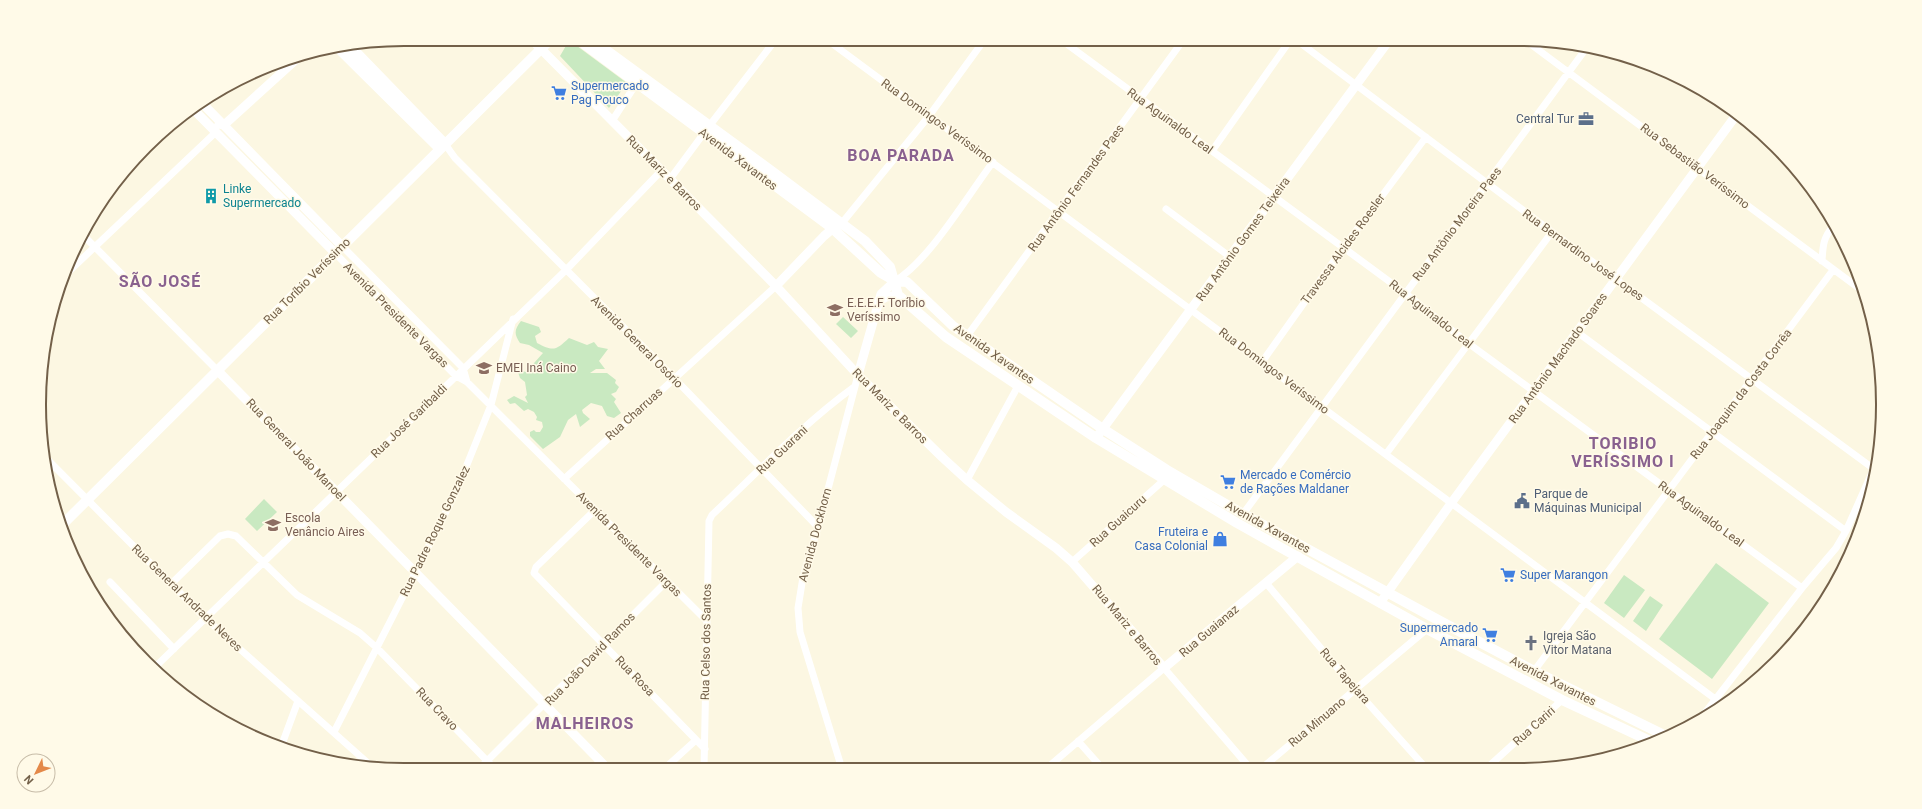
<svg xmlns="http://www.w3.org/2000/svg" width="1922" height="809" viewBox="0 0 1922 809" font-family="Roboto,sans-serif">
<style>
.green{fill:#c9e9c1}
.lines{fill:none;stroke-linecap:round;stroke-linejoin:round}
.minor{stroke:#fff;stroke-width:7}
.tertiary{stroke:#fff;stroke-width:9}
.secondary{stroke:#fff;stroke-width:10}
.labels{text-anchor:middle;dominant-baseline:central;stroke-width:3;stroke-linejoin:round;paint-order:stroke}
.shop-label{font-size:12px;fill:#366cbe;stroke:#fffae8;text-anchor:start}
.service-label{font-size:12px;fill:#4e5e75;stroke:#fffae8;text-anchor:end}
.street-label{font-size:12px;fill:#736049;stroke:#fffae8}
.culture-label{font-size:12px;fill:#0d838f;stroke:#fffae8;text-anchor:start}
.education-label{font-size:12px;fill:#785e54;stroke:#fffae8;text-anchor:start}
.worship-label{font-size:12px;fill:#5b616d;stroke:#fffae8;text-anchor:start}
.district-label{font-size:16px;font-weight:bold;letter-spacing:1px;fill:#89618f;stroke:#fffae8}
.rim{fill:none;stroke:#736049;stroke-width:2}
</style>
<rect width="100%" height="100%" fill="#fcf7e2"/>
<path class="green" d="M 573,43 L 627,83 L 609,108 L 560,56 L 567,44 Z
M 843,317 L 858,331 L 851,338 L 836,324 Z
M 521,321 L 539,327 L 541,332 L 535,336 L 537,343 C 554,352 556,350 569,338 L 587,345 L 594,342 L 598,347 L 608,349 L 599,361 L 605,369 L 596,369 L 590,373 L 607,373 L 616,380 L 615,383 L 619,387 L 616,392 L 611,394 L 616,399 L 614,402 L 621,413 L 614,418 L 607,416 L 602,406 L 591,403 L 582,410 L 583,413 L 590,419 L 580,427 L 576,414 L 568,420 L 560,437 L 543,449 L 530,436 L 530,432 L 534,430 L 536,432 L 540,432 L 543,427 L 542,422 L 536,420 L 537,417 L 534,412 L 528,409 L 524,411 L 515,403 L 510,404 L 507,400 L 514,396 L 528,403 L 525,397 L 527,395 L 525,382 L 520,378 L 518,372 L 511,370 L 509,367 L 526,372 L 543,353 L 529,345 L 520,343 C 514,334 514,330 521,321 Z
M 264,499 L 277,512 L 257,531 L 245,519 Z
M 1716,563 L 1769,603 L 1712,679 L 1659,639 Z
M 1624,575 L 1645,590 L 1624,618 L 1604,603 Z
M 1650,596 L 1663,605 L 1646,631 L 1633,621 Z"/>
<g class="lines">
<path class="minor" d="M 826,39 L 1722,704
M 1060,39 L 1405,293 L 1468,343 L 1802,588
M 1295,39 L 1552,232 L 1874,469
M 1525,40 L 1864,292
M 612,121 L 636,84
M 710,125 L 776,39
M 445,144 L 455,158 L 674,378 L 818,527
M 1212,151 L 1291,39
M 670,179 L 704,133
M 1166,209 L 1229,256
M 842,223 L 929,116 L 985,39
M 82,234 L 217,370
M 342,246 L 463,368 L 467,382
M 335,253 L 456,376 L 467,382 L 706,620
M 1822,261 C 1823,245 1823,238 1834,225
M 63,277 L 216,132
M 895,281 C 929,261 968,195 993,162
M 1577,332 L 1846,531
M 967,336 L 1184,39
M 1262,362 L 1343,248 L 1426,137
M 1386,454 L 1552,232
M 45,457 L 205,618 L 369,764
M 564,479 L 776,286
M 967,480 L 1018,386
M 595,510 L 536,567 L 534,573 L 705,749
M 1243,514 L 1585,50
M 1072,562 L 1164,480
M 110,582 L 174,649
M 1266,583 L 1356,690 L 1425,767
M 171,584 L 220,536 L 228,534 L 236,536 L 297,595 L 360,633 L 377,648 L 496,770
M 154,668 L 566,270 L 661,171
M 1534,671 L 1833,270
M 1701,718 L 1802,588 L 1836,548 L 1846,531 L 1879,457
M 334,732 L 456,492 L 491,405 L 513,319
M 1078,741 L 1102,768
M 281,747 L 298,701
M 1488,767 L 1562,700
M 1047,768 L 1164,668 L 1250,768
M 1262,768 L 1427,629
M 664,769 L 696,740
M 704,769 L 709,521 L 712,515 C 758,472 803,424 854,387
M 842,769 L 800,632 L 798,608 L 803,577 L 818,527 L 858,375
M 478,770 L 667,581"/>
<path class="tertiary" d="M 541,49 L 776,286 L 858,375 L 943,458 L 967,480 L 1006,512 L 1056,548 L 1072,562 L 1164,668 L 1298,556
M 201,102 L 342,246
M 193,109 L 335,253
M 219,124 L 224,125 L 299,57
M 776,286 L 824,236 L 837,225
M 878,302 L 886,297 L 898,295
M 217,370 L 608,769
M 858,375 L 881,294 L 895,281
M 1096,438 L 1390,39
M 1380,603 L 1452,502 L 1737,114"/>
<path class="secondary" d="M 532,39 L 541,49
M 580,39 L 584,44 L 832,228 L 881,273 L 895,281 L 907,282 L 953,326 L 1103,429 L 1167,470 L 1243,514 L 1440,621 L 1534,671 L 1666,736
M 591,39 L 777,175 L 865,241 L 890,267 L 898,295 L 946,337 L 1096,438 L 1237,523 L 1427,629 L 1562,700 L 1650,741
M 352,48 L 445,144
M 340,50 L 440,149
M 64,523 L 551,39"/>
</g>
<defs>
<symbol id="supermarket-bare" viewBox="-9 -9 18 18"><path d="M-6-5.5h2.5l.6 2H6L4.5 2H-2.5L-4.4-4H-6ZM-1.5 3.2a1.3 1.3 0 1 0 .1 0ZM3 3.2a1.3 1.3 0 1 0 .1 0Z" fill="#3f7fe0" stroke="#fffae8" stroke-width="2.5" paint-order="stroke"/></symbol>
<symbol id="office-bare" viewBox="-9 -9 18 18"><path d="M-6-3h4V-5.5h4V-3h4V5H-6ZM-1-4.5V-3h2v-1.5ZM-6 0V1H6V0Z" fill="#5c6f8a" stroke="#fffae8" stroke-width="2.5" paint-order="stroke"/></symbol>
<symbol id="building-bare" viewBox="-9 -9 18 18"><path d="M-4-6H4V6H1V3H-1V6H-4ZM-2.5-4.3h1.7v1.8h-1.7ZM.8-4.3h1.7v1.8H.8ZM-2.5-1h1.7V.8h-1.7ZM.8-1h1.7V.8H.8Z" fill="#0f9aa8" stroke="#fffae8" stroke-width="2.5" paint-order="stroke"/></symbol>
<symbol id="school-bare" viewBox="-9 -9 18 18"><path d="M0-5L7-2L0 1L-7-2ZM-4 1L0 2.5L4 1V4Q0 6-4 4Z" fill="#8d6e63" stroke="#fffae8" stroke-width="2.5" paint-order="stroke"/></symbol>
<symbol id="civic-bare" viewBox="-9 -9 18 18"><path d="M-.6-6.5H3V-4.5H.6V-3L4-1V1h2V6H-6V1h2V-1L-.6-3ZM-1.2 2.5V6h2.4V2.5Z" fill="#5c6f8a" stroke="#fffae8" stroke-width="2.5" paint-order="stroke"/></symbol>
<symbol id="shop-bare" viewBox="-9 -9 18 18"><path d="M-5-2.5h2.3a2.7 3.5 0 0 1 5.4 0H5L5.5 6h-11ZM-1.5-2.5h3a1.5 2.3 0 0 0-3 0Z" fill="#3f7fe0" stroke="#fffae8" stroke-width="2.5" paint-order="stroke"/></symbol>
<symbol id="church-bare" viewBox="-9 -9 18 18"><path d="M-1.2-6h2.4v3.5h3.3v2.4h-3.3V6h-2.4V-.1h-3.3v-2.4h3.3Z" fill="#6b7280" stroke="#fffae8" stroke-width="2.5" paint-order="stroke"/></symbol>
</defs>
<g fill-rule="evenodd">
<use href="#supermarket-bare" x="548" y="82" width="22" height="22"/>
<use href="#office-bare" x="1575" y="108" width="22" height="22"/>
<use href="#building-bare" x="200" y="185" width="22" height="22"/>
<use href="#school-bare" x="824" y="299" width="22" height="22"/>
<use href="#school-bare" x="473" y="357" width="22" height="22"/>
<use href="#supermarket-bare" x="1217" y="471" width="22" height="22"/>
<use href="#civic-bare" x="1511" y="490" width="22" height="22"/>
<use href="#school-bare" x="262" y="514" width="22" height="22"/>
<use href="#shop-bare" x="1209" y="528" width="22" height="22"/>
<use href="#supermarket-bare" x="1497" y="564" width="22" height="22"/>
<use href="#supermarket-bare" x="1479" y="624" width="22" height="22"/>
<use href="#church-bare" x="1520" y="632" width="22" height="22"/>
</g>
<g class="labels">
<g class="shop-label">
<text x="571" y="86">Supermercado<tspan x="571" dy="14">Pag Pouco</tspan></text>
<text x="1240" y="475">Mercado e Comércio<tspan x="1240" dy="14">de Rações Maldaner</tspan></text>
<text x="1208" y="532" text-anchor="end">Fruteira e<tspan x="1208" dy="14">Casa Colonial</tspan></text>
<text x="1520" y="575">Super Marangon</text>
<text x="1478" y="628" text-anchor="end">Supermercado<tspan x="1478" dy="14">Amaral</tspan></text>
</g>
<g class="service-label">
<text x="1574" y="119">Central Tur</text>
<text x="1534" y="494" text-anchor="start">Parque de<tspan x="1534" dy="14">Máquinas Municipal</tspan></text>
</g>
<g class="street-label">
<text transform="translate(937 121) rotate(36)">Rua Domingos Veríssimo</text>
<text transform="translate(1170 121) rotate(36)">Rua Aguinaldo Leal</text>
<text transform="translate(738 159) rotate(37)">Avenida Xavantes</text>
<text transform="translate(1695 166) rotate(37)">Rua Sebastião Veríssimo</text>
<text transform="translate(664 173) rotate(45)">Rua Mariz e Barros</text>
<text transform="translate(1076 188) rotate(-54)">Rua Antônio Fernandes Paes</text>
<text transform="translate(1457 224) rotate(-53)">Rua Antônio Moreira Paes</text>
<text transform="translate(1243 239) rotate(-54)">Rua Antônio Gomes Teixeira</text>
<text transform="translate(1343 249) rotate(-54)">Travessa Alcides Roesler</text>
<text transform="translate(1583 255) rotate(36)">Rua Bernardino José Lopes</text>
<text transform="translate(307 281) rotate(-45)">Rua Toríbio Veríssimo</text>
<text transform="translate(1431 314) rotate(38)">Rua Aguinaldo Leal</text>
<text transform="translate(396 315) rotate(45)">Avenida Presidente Vargas</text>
<text transform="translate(637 342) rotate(45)">Avenida General Osório</text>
<text transform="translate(994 354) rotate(35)">Avenida Xavantes</text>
<text transform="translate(1558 358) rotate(-54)">Rua Antônio Machado Soares</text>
<text transform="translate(1274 371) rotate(37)">Rua Domingos Veríssimo</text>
<text transform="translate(1741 394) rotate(-53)">Rua Joaquim da Costa Corrêa</text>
<text transform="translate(890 406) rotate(45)">Rua Mariz e Barros</text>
<text transform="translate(634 414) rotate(-42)">Rua Charruas</text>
<text transform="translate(409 421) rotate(-44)">Rua José Garibaldi</text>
<text transform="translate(296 450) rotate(46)">Rua General João Manoel</text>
<text transform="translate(782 450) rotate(-43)">Rua Guarani</text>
<text transform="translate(1701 514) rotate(36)">Rua Aguinaldo Leal</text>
<text transform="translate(1118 521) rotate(-42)">Rua Guaicuru</text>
<text transform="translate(1268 527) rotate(29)">Avenida Xavantes</text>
<text transform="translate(435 531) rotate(-64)">Rua Padre Roque Gonzalez</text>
<text transform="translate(815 535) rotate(-75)">Avenida Dockhorn</text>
<text transform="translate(629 544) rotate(45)">Avenida Presidente Vargas</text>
<text transform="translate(187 598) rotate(44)">Rua General Andrade Neves</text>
<text transform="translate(1127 625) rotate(50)">Rua Mariz e Barros</text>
<text transform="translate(1209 631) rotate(-40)">Rua Guaianaz</text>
<text transform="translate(706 642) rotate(-89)">Rua Celso dos Santos</text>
<text transform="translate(590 659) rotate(-46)">Rua João David Ramos</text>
<text transform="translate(635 676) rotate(46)">Rua Rosa</text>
<text transform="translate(1345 676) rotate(49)">Rua Tapejara</text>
<text transform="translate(1553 681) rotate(27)">Avenida Xavantes</text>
<text transform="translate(437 709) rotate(46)">Rua Cravo</text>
<text transform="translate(1317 722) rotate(-40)">Rua Minuano</text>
<text transform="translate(1534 726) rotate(-42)">Rua Cariri</text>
</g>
<g class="culture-label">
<text x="223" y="189">Linke<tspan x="223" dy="14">Supermercado</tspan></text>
</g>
<g class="education-label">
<text x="847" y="303">E.E.E.F. Toríbio<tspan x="847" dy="14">Veríssimo</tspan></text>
<text x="496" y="368">EMEI Iná Caino</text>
<text x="285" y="518">Escola<tspan x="285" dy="14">Venâncio Aires</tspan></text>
</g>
<g class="worship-label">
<text x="1543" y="636">Igreja São<tspan x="1543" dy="14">Vitor Matana</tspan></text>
</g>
<g class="district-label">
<text x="901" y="155">BOA PARADA</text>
<text x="160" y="281">SÃO JOSÉ</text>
<text x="1623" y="443">TORIBIO<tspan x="1623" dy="18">VERÍSSIMO I</tspan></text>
<text x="585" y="723">MALHEIROS</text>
</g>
</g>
<path d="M0 0H1922V809H0ZM404 46H1518A358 358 0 0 1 1876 404V405A358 358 0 0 1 1518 763H404A358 358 0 0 1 46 405V404A358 358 0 0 1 404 46Z" fill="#fffae8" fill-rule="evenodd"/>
<path class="rim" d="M404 46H1518A358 358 0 0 1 1876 404V405A358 358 0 0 1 1518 763H404A358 358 0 0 1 46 405V404A358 358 0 0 1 404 46Z"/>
<g transform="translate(36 773) rotate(227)"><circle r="19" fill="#fffae8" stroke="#c7bca8"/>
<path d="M0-3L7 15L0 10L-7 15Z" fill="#e48949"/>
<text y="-6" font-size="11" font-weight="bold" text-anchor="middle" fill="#736049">N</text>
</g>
</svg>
